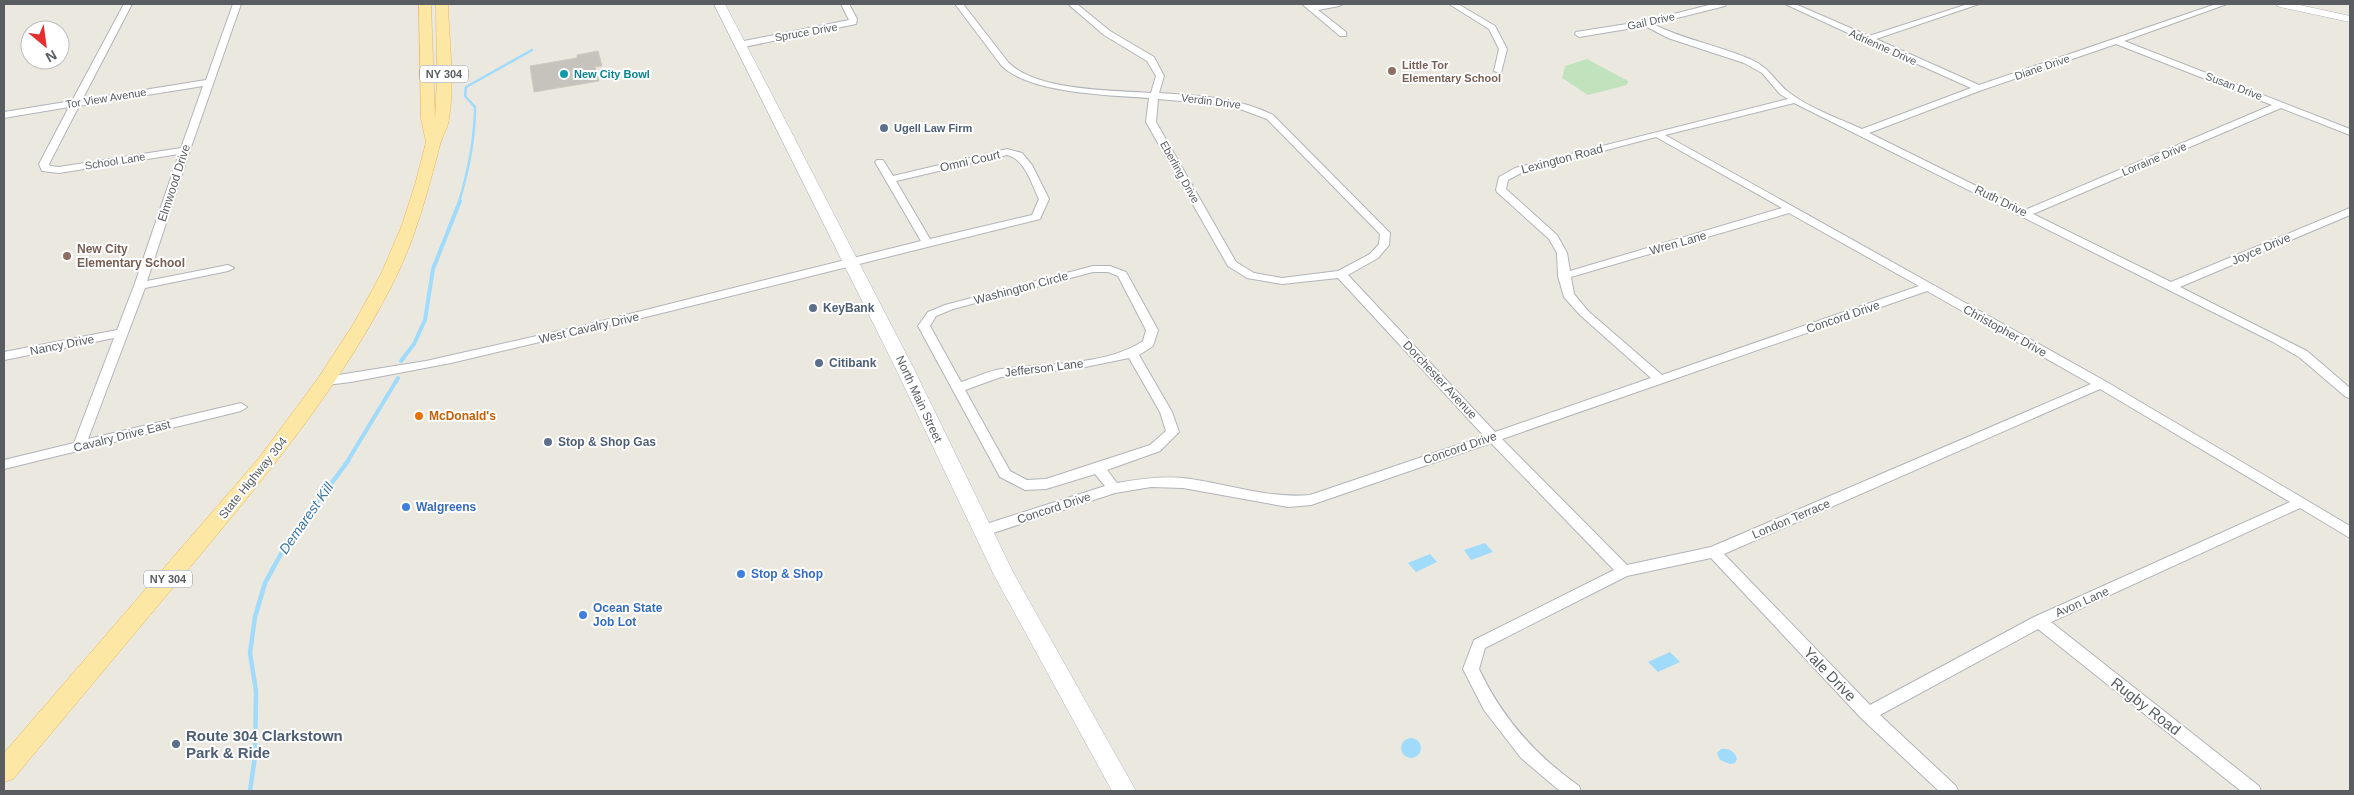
<svg xmlns="http://www.w3.org/2000/svg" width="2354" height="795" viewBox="0 0 2354 795" font-family="Helvetica,sans-serif">
<style>
.green{fill:#c0e3bd}
.water{fill:#a0dbfc}
.lines{fill:none;stroke-linecap:round;stroke-linejoin:round}
.stream-far2{stroke:#a0dbfc;stroke-width:2.5}
.stream-far1{stroke:#a0dbfc;stroke-width:4}
.stream{stroke:#a0dbfc;stroke-width:4.5}
.building{fill:#c6c3bd;stroke:#d0c9bf}
.street-casing{stroke:#b1b4b8;stroke-width:2}
.secondary-casing{stroke:#b2b6bb;stroke-width:1}
.primary-casing{stroke:#ecb658;stroke-width:1}
.street{fill:#fff;fill-rule:evenodd}
.secondary{fill:#fff;fill-rule:evenodd}
.primary{fill:#fce7a4;fill-rule:evenodd}
.education-dot{fill:#8d6e63;stroke:#fff;stroke-width:2}
.culture-dot{fill:#0f9aa8;stroke:#fff;stroke-width:2}
.service-dot{fill:#5c6f8a;stroke:#fff;stroke-width:2}
.food-dot{fill:#e8710a;stroke:#fff;stroke-width:2}
.shop-dot{fill:#3f7fe0;stroke:#fff;stroke-width:2}
.labels{text-anchor:middle;dominant-baseline:central;stroke-width:4;stroke-linejoin:round;paint-order:stroke}
.far-street-label{font-size:11px;fill:#595d61;stroke:#fff}
.far-education-label{font-size:11px;font-weight:bold;fill:#785e54;stroke:#fff;text-anchor:start}
.shield{fill:#fff;stroke:#8b8e90;stroke-width:1}
.shield-label{font-size:11px;font-weight:bold;fill:#595d61}
.far-culture-label{font-size:11px;font-weight:bold;fill:#0d838f;stroke:#fff;text-anchor:start}
.far-service-label{font-size:11px;font-weight:bold;fill:#4e5e75;stroke:#fff;text-anchor:start}
.street-label{font-size:12px;fill:#595d61;stroke:#fff}
.education-label{font-size:12px;font-weight:bold;fill:#785e54;stroke:#fff;text-anchor:start}
.service-label{font-size:12px;font-weight:bold;fill:#4e5e75;stroke:#fff;text-anchor:start}
.food-label{font-size:12px;font-weight:bold;fill:#c56008;stroke:#fff;text-anchor:start}
.shop-label{font-size:12px;font-weight:bold;fill:#366cbe;stroke:#fff;text-anchor:start}
.water-label{font-size:14px;font-style:italic;fill:#3c77a4;stroke:#fff}
.near-street-label{font-size:15px;fill:#595d61;stroke:#fff}
.near-service-label{font-size:15px;font-weight:bold;fill:#4e5e75;stroke:#fff;text-anchor:start}
</style>
<rect width="100%" height="100%" fill="#ebe8e0"/>
<path class="green" d="M 1587,59 L 1628,81 L 1627,85 L 1588,95 L 1562,78 L 1565,66 Z"/>
<path class="water" d="M 1485,543 L 1493,552 L 1471,560 L 1464,550 Z
M 1430,554 L 1437,562 L 1416,572 L 1408,563 Z
M 1670,652 L 1680,662 L 1658,672 L 1648,662 Z
M1401 748a10 10 0 1 1 20 0a10 10 0 1 1-20 0Z
M 1721,749 C 1728,748 1735,751 1737,759 L 1735,763 L 1730,764 L 1720,760 L 1717,753 Z"/>
<g class="lines">
<path class="stream-far2" d="M 459,202 C 468,172 475,139 475,107 L 465,96 L 466,87 L 532,50"/>
<path class="stream-far1" d="M 401,361 L 414,344 L 425,320 L 433,269 L 460,201
M 347,462 L 398,378"/>
<path class="stream" d="M 250,791 L 255,756 L 256,691 L 250,653 L 255,617 L 265,583 L 287,543 L 348,461"/>
</g>
<path class="building" d="M 598,51 L 602,66 L 595,67 L 599,81 L 534,92 L 530,66 L 577,58 L 577,55 Z"/>
<g class="lines">
<defs>
<path id="street" d="M 124,4 L 132,4 L 82,100 L 206,80 L 233,4 L 241,4 L 190,150 L 147,281 L 228,265 L 234,268 L 228,271 L 145,288 L 88,439 L 241,403 L 247,407 L 241,411 L 4,469 L 4,460 L 74,443 L 114,338 L 4,360 L 4,352 L 117,330 L 134,286 L 179,154 L 59,173 L 42,171 L 39,164 L 69,107 L 4,118 L 4,112 L 72,101 ZM 203,86 L 181,148 L 59,167 L 50,166 L 49,164 L 79,106 Z
M 841,4 L 849,4 L 857,19 L 856,24 L 739,48 L 735,45 L 739,42 L 849,20 Z
M 955,4 L 963,4 L 1008,62 C 1036,91 1111,90 1151,93 L 1156,76 L 1147,61 L 1104,35 L 1068,4 L 1077,4 L 1110,31 L 1154,57 L 1164,76 L 1159,93 C 1199,96 1237,97 1273,115 L 1390,233 L 1389,245 L 1378,258 L 1348,275 L 1495,432 L 1651,378 L 1580,315 L 1564,297 L 1558,276 L 1557,253 L 1549,239 L 1497,192 L 1496,190 L 1499,177 L 1515,168 L 1788,99 L 1780,94 L 1762,73 L 1744,63 L 1668,38 L 1645,26 L 1579,37 L 1575,34 L 1576,32 L 1646,21 L 1713,4 L 1726,4 L 1725,6 L 1653,24 C 1684,40 1718,45 1750,59 C 1770,68 1773,79 1787,91 C 1808,108 1838,118 1862,129 L 1971,88 L 1868,42 L 1862,42 L 1861,39 L 1785,4 L 1795,4 L 1869,36 L 1968,4 L 1979,4 L 1876,39 L 1979,85 L 2216,4 L 2227,4 L 2124,41 L 2350,129 L 2350,135 L 2281,108 L 2033,214 L 2171,282 L 2350,208 L 2350,215 L 2180,287 L 2307,351 L 2350,388 L 2350,398 L 2346,397 L 2299,357 L 2273,342 L 1794,103 L 1665,135 L 2105,381 L 2350,526 L 2350,538 L 2300,508 L 2051,622 L 2259,786 L 2261,791 L 2241,791 L 2038,629 L 1880,715 L 1956,786 L 1958,791 L 1939,791 L 1862,719 L 1711,558 L 1627,576 L 1485,648 L 1479,669 C 1502,718 1535,755 1579,786 L 1581,791 L 1560,791 L 1521,758 L 1484,710 L 1463,669 L 1474,640 L 1614,570 L 1491,443 L 1311,505 L 1288,507 L 1183,488 L 1151,487 L 1115,493 L 987,535 L 977,535 L 975,531 L 977,527 L 1105,486 L 1095,474 L 1046,489 L 1025,490 L 1000,477 L 918,326 L 928,312 L 945,305 L 1093,266 L 1110,266 L 1126,272 L 1158,330 L 1153,346 L 1139,355 L 1172,412 L 1179,432 L 1160,451 L 1107,470 L 1117,483 C 1139,479 1161,476 1183,478 C 1226,483 1267,499 1310,495 L 1484,436 L 1338,278 L 1282,284 L 1247,278 L 1228,266 L 1146,122 L 1149,98 C 1110,95 1029,94 1001,65 ZM 2116,44 L 2272,105 L 2025,210 L 1869,133 L 1982,90 ZM 1158,99 L 1229,105 L 1267,119 L 1380,234 L 1379,244 L 1370,254 L 1338,271 L 1282,278 L 1254,273 L 1236,262 L 1156,122 ZM 1656,137 L 1782,208 L 1570,271 L 1567,253 L 1557,235 L 1506,189 L 1508,180 L 1523,172 ZM 1789,213 L 1919,286 L 1662,375 L 1588,311 L 1574,294 L 1571,277 ZM 1093,272 L 1108,272 L 1118,276 L 1146,330 L 1143,341 C 1106,366 1045,363 1001,369 C 988,371 974,378 961,382 L 930,326 L 936,316 L 953,309 ZM 1927,291 L 2091,384 L 1711,547 L 1627,565 L 1502,439 ZM 1129,358 L 1160,412 L 1166,431 L 1150,445 L 1046,479 L 1027,480 L 1010,471 L 965,390 L 1001,377 L 1080,368 ZM 2100,389 L 2290,502 L 2034,617 L 1870,705 L 1724,554 Z
M 1302,4 L 1343,4 L 1339,6 L 1318,10 L 1346,32 L 1346,36 L 1340,36 Z
M 1449,4 L 1458,4 L 1495,26 L 1507,49 L 1501,73 L 1494,71 L 1499,49 L 1489,29 Z
M 1007,149 L 1022,153 L 1032,165 L 1049,199 L 1040,219 L 654,315 L 451,363 L 351,382 L 326,385 L 320,381 L 326,377 L 426,361 L 590,324 L 921,241 L 875,162 L 877,160 L 883,160 L 893,176 ZM 1007,155 C 1025,159 1031,183 1039,199 L 1032,215 L 930,239 L 896,181 Z"/>
<path id="secondary" d="M 714,4 L 725,4 L 913,367 L 1014,574 L 1136,791 L 1112,791 L 994,575 L 895,367 Z
M 2274,4 L 2295,4 L 2350,16 L 2350,22 L 2280,7 Z"/>
<path id="primary" d="M 419,4 L 431,4 L 435,119 L 437,80 L 436,4 L 448,4 C 449,41 455,82 449,119 C 448,128 442,136 440,145 C 428,190 417,233 397,275 C 345,381 270,471 196,560 C 135,633 74,706 13,779 L 4,782 L 4,753 L 259,458 L 319,377 L 354,323 L 381,274 L 402,225 L 416,181 L 426,142 L 421,119 Z"/>
</defs>
<use href="#street" class="street-casing"/>
<use href="#secondary" class="secondary-casing"/>
<use href="#primary" class="primary-casing"/>
<use href="#street" class="street"/>
<use href="#secondary" class="secondary"/>
<use href="#primary" class="primary"/>
</g>
<g class="education-dot">
<circle cx="1392" cy="71" r="5"/>
<circle cx="67" cy="256" r="5"/>
</g>
<circle class="culture-dot" cx="564" cy="74" r="5"/>
<g class="service-dot">
<circle cx="884" cy="128" r="5"/>
<circle cx="813" cy="308" r="5"/>
<circle cx="819" cy="363" r="5"/>
<circle cx="548" cy="442" r="5"/>
<circle cx="176" cy="744" r="5"/>
</g>
<circle class="food-dot" cx="419" cy="416" r="5"/>
<g class="shop-dot">
<circle cx="406" cy="507" r="5"/>
<circle cx="741" cy="574" r="5"/>
<circle cx="583" cy="615" r="5"/>
</g>
<g class="labels">
<g class="far-street-label">
<text transform="translate(1651 21) rotate(-12)">Gail Drive</text>
<text transform="translate(806 32) rotate(-10)">Spruce Drive</text>
<text transform="translate(1883 47) rotate(24)">Adrienne Drive</text>
<text transform="translate(2042 67) rotate(-19)">Diane Drive</text>
<text transform="translate(2234 86) rotate(21)">Susan Drive</text>
<text transform="translate(106 98) rotate(-9)">Tor View Avenue</text>
<text transform="translate(1211 101) rotate(7)">Verdin Drive</text>
<text transform="translate(2154 159) rotate(-23)">Lorraine Drive</text>
<text transform="translate(115 161) rotate(-9)">School Lane</text>
<text transform="translate(1180 172) rotate(61)">Eberling Drive</text>
</g>
<g class="far-education-label">
<text x="1402" y="65">Little Tor<tspan x="1402" dy="13">Elementary School</tspan></text>
</g>
<g class="shield">
<rect x="420" y="65.5" width="48" height="17" rx="4"/>
<rect x="144" y="570.5" width="48" height="17" rx="4"/>
</g>
<g class="shield-label">
<text x="444" y="74">NY 304</text>
<text x="168" y="579">NY 304</text>
</g>
<g class="far-culture-label">
<text x="574" y="74">New City Bowl</text>
</g>
<g class="far-service-label">
<text x="894" y="128">Ugell Law Firm</text>
</g>
<g class="street-label">
<text transform="translate(1562 159) rotate(-15)">Lexington Road</text>
<text transform="translate(970 161) rotate(-13)">Omni Court</text>
<text transform="translate(174 183) rotate(-72)">Elmwood Drive</text>
<text transform="translate(2001 201) rotate(26)">Ruth Drive</text>
<text transform="translate(1678 243) rotate(-16)">Wren Lane</text>
<text transform="translate(2261 249) rotate(-23)">Joyce Drive</text>
<text transform="translate(1021 288) rotate(-15)">Washington Circle</text>
<text transform="translate(1843 317) rotate(-19)">Concord Drive</text>
<text transform="translate(589 328) rotate(-13)">West Cavalry Drive</text>
<text transform="translate(2005 331) rotate(29)">Christopher Drive</text>
<text transform="translate(62 345) rotate(-11)">Nancy Drive</text>
<text transform="translate(1044 368) rotate(-7)">Jefferson Lane</text>
<text transform="translate(1440 380) rotate(47)">Dorchester Avenue</text>
<text transform="translate(919 399) rotate(65)">North Main Street</text>
<text transform="translate(122 436) rotate(-14)">Cavalry Drive East</text>
<text transform="translate(1460 448) rotate(-19)">Concord Drive</text>
<text transform="translate(253 478) rotate(-51)">State Highway 304</text>
<text transform="translate(1054 508) rotate(-18)">Concord Drive</text>
<text transform="translate(1791 519) rotate(-23)">London Terrace</text>
<text transform="translate(2082 602) rotate(-24)">Avon Lane</text>
</g>
<g class="education-label">
<text x="77" y="249">New City<tspan x="77" dy="14">Elementary School</tspan></text>
</g>
<g class="service-label">
<text x="823" y="308">KeyBank</text>
<text x="829" y="363">Citibank</text>
<text x="558" y="442">Stop &amp; Shop Gas</text>
</g>
<g class="food-label">
<text x="429" y="416">McDonald's</text>
</g>
<g class="shop-label">
<text x="416" y="507">Walgreens</text>
<text x="751" y="574">Stop &amp; Shop</text>
<text x="593" y="608">Ocean State<tspan x="593" dy="14">Job Lot</tspan></text>
</g>
<g class="water-label">
<text transform="translate(306 518) rotate(-55)">Demarest Kill</text>
</g>
<g class="near-street-label">
<text transform="translate(1830 674) rotate(46)">Yale Drive</text>
<text transform="translate(2146 706) rotate(38)">Rugby Road</text>
</g>
<g class="near-service-label">
<text x="186" y="735">Route 304 Clarkstown<tspan x="186" dy="17">Park &amp; Ride</tspan></text>
</g>
</g>
<rect width="2354" height="795" fill="none" stroke="#595d61" stroke-width="10"/>
<g transform="translate(45 45) rotate(151)"><circle r="24" fill="#ffffff" stroke="#bdbec0"/>
<path d="M0-4L9 19L0 12L-9 19Z" fill="#e32f30"/>
<text y="-8" font-size="14" font-weight="bold" text-anchor="middle" fill="#595d61">N</text>
</g>
</svg>
